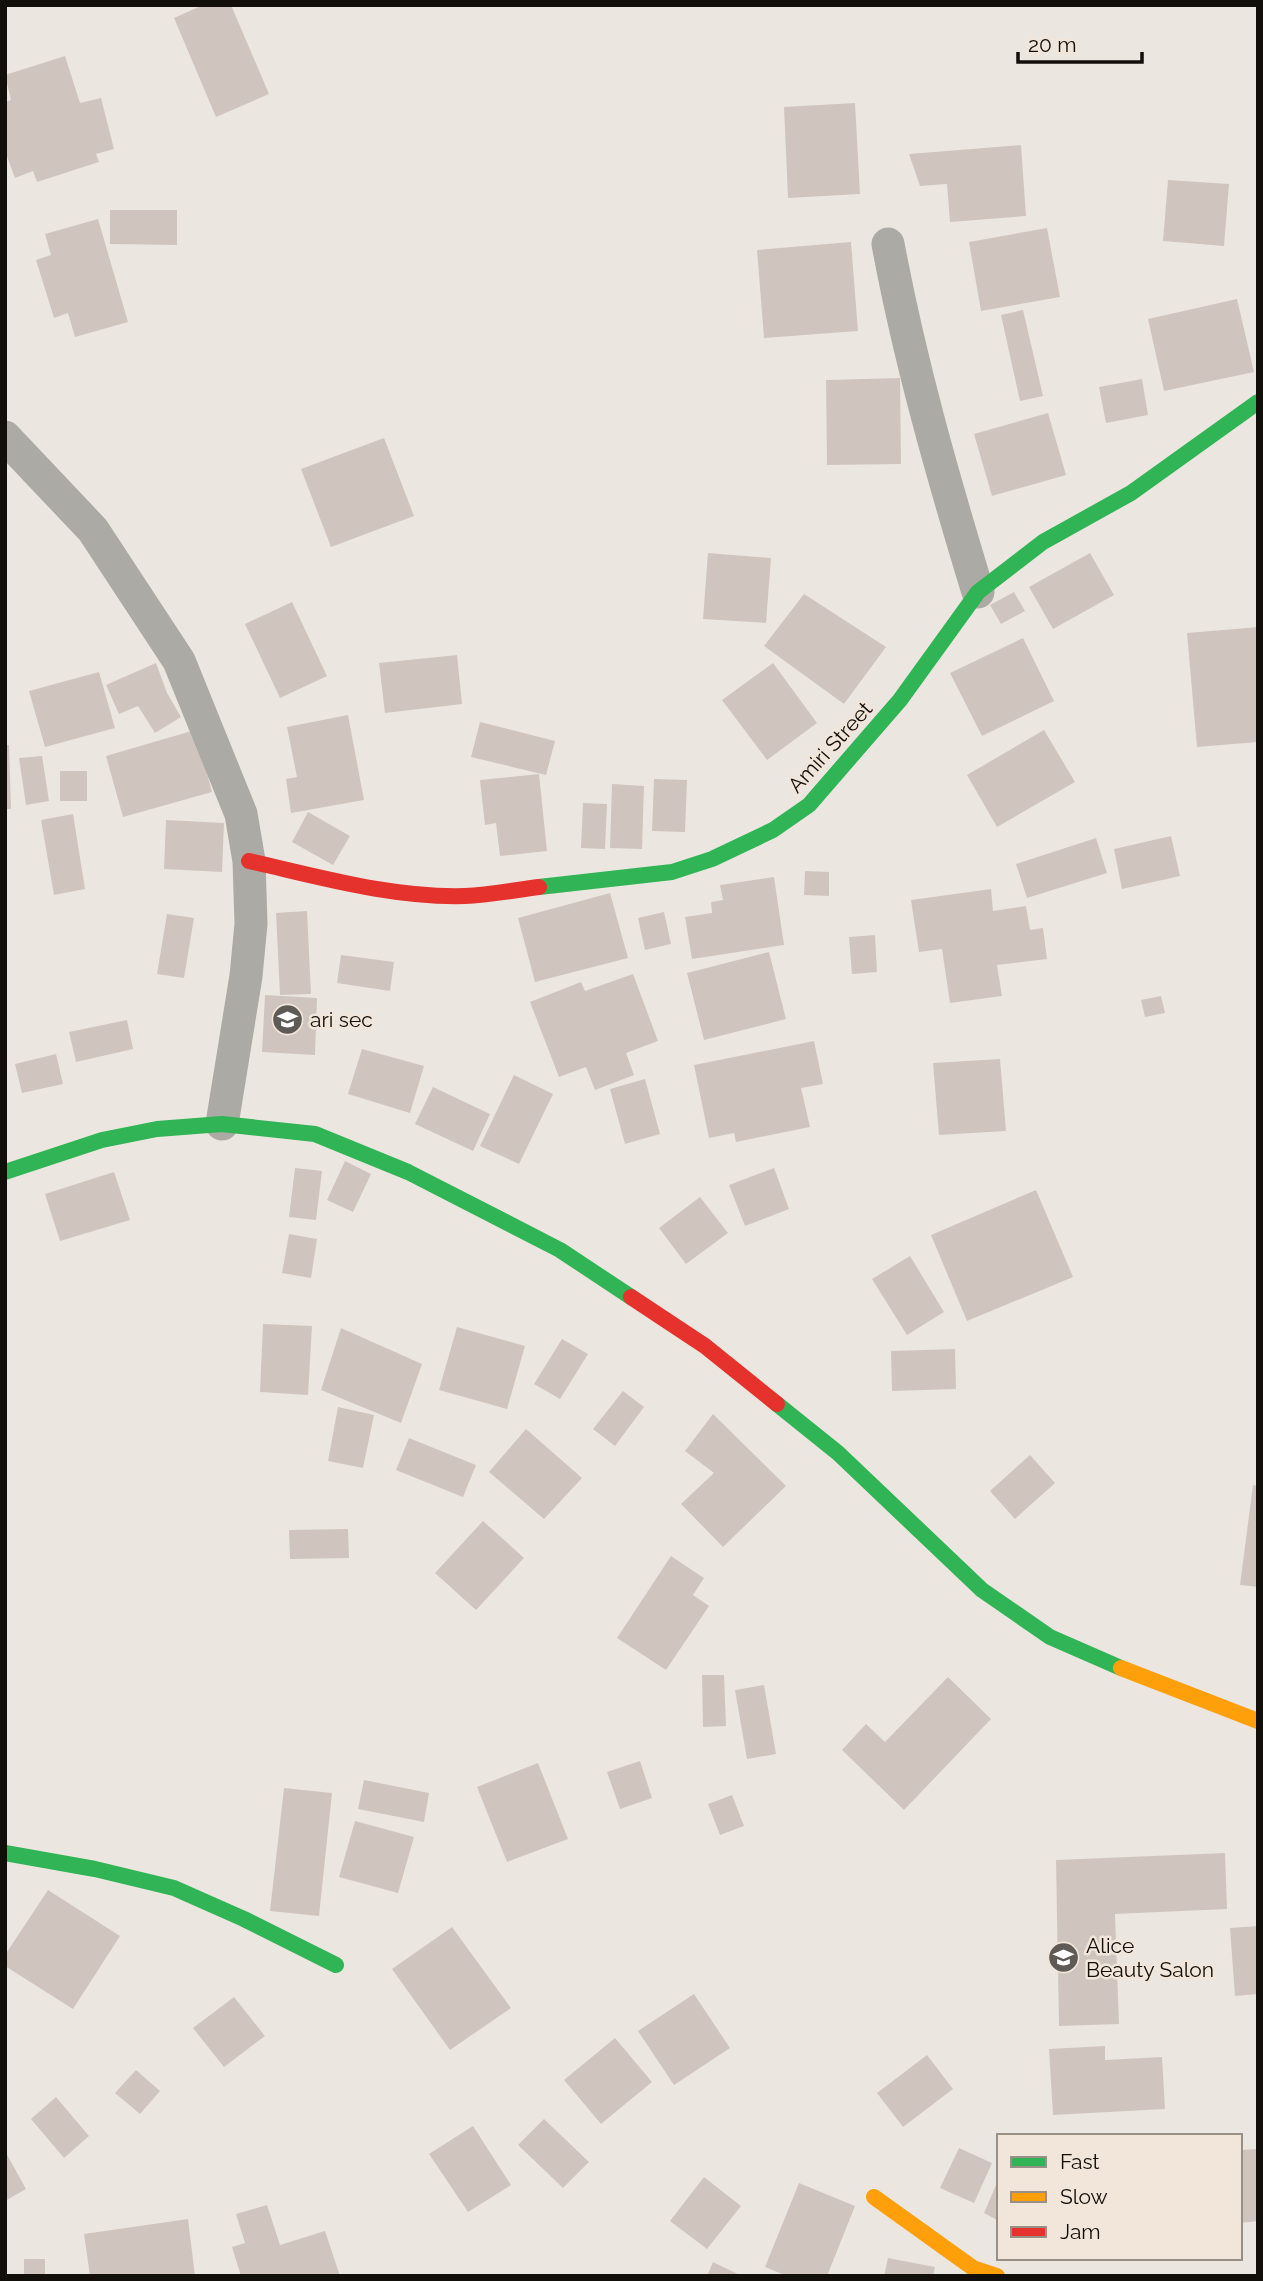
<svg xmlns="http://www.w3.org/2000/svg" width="1263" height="2281" viewBox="0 0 1263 2281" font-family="Raleway,sans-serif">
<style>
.building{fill:#d0c5be}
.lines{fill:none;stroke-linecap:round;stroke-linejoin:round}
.street{stroke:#acaaa4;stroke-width:33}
.fast{stroke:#30b455;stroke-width:16}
.slow{stroke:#ff9f0a;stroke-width:16}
.jam{stroke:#e5322d;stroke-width:16}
.labels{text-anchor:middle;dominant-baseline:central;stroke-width:5;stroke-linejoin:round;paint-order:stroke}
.street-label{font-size:21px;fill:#120e0a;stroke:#f2e6da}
.poi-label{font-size:21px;fill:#120e0a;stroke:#f2e6da;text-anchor:start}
</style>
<rect width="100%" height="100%" fill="#ece6e0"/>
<path class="building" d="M 203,5 L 231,5 L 269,94 L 216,117 L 174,18 Z
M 65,56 L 80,103 L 101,98 L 114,149 L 96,154 L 99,162 L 37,182 L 33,171 L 15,178 L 5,151 L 5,102 L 11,100 L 5,75 Z
M 855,103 L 860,194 L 788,198 L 784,107 Z
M 1021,145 L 1026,216 L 950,222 L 947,184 L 920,186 L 909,154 Z
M 1168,180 L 1229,184 L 1224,246 L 1163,241 Z
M 110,210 L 177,210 L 177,245 L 110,244 Z
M 98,219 L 128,322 L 75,337 L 68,313 L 54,318 L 36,260 L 51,255 L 45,234 Z
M 1047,228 L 1060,297 L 981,311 L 969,242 Z
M 851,242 L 858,331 L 764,338 L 757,250 Z
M 1237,299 L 1254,372 L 1164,391 L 1148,319 Z
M 1023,310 L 1043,396 L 1020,401 L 1001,315 Z
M 900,378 L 901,464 L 827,465 L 826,380 Z
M 1142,379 L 1148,415 L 1106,423 L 1099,387 Z
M 1048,413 L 1066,475 L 992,496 L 974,434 Z
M 384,438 L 414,516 L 331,547 L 301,469 Z
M 708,553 L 771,558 L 766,623 L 703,619 Z
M 1090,553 L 1114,595 L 1053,629 L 1029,587 Z
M 1014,592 L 1025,611 L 1001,624 L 990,605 Z
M 804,594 L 886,647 L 844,704 L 764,646 Z
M 292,602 L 327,676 L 280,698 L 245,624 Z
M 1258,627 L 1258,742 L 1197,747 L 1187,633 Z
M 1023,638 L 1054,701 L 982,736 L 950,673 Z
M 457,655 L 462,704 L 385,713 L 379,663 Z
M 156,663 L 167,693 L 181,717 L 155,733 L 138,706 L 119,714 L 106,685 Z
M 773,663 L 817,723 L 767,760 L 722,700 Z
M 99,672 L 115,728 L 45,747 L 29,691 Z
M 348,715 L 364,800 L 291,813 L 286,779 L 297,777 L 287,727 Z
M 480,722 L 555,741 L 546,775 L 471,757 Z
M 195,730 L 212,792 L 123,817 L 106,756 Z
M 1044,730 L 1075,782 L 997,827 L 967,775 Z
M 5,745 L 9,745 L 11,809 L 5,809 Z
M 42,756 L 49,801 L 26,805 L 19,758 Z
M 60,771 L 87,771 L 87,801 L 60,801 Z
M 539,774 L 547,851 L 500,856 L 496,823 L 485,825 L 480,780 Z
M 654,779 L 687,780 L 685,832 L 652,831 Z
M 612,784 L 644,786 L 642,849 L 610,848 Z
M 583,803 L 607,804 L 605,849 L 581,848 Z
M 308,812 L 350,836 L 333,865 L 292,842 Z
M 73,814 L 85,889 L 54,895 L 41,820 Z
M 166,820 L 224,823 L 222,872 L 164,869 Z
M 1171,836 L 1180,876 L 1122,889 L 1114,849 Z
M 1096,838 L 1107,873 L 1027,898 L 1016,864 Z
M 805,871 L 829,872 L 829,896 L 804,895 Z
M 774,877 L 784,945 L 692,959 L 685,917 L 712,913 L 711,902 L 723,900 L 720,885 Z
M 991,889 L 993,911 L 1026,906 L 1030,930 L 1043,928 L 1047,959 L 997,965 L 1002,996 L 950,1003 L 942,949 L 919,952 L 911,900 Z
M 610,893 L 628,958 L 535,982 L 518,918 Z
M 307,911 L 311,994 L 280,995 L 276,913 Z
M 664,912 L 671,944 L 645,950 L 638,918 Z
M 167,914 L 194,918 L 184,978 L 157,974 Z
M 875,935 L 877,972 L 852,974 L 849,937 Z
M 769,952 L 786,1019 L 704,1040 L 687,973 Z
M 341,955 L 394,962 L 390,991 L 337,983 Z
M 633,974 L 658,1041 L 626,1053 L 634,1075 L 595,1090 L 586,1067 L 559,1077 L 530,1002 L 581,982 L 585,991 Z
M 265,995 L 317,998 L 315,1055 L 262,1052 Z
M 1161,996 L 1165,1013 L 1145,1017 L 1141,1000 Z
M 127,1020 L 133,1049 L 76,1062 L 69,1032 Z
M 814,1041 L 823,1084 L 801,1088 L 810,1127 L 736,1142 L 734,1133 L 709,1138 L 694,1065 Z
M 362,1049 L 424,1066 L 410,1113 L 348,1094 Z
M 56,1054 L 63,1084 L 22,1093 L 15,1064 Z
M 1000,1059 L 1006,1131 L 939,1135 L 933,1063 Z
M 514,1075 L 553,1094 L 519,1164 L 480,1146 Z
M 645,1079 L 660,1134 L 625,1144 L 610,1089 Z
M 433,1087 L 490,1114 L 473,1151 L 415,1124 Z
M 345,1161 L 371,1174 L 353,1212 L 327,1200 Z
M 295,1168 L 322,1171 L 316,1220 L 289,1217 Z
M 774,1168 L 789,1209 L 745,1226 L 729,1185 Z
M 114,1172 L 130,1220 L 60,1241 L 45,1194 Z
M 1036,1190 L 1073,1277 L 967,1321 L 931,1235 Z
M 700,1197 L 728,1233 L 686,1264 L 659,1228 Z
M 289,1234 L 317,1239 L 311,1278 L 282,1273 Z
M 910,1256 L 944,1312 L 907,1335 L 872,1279 Z
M 263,1324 L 312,1326 L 308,1395 L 260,1392 Z
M 457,1327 L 525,1346 L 507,1409 L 439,1390 Z
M 341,1328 L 422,1364 L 401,1423 L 321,1390 Z
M 562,1339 L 588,1354 L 560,1399 L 534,1384 Z
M 955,1349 L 956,1389 L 892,1391 L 891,1351 Z
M 623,1391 L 644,1407 L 615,1446 L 593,1429 Z
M 338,1407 L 374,1415 L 363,1468 L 328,1461 Z
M 713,1414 L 786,1486 L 723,1547 L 681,1504 L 714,1473 L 685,1451 Z
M 526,1429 L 582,1478 L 544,1519 L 489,1472 Z
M 409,1438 L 476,1465 L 463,1497 L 396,1470 Z
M 1030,1455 L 1055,1483 L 1015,1519 L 990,1491 Z
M 1253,1485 L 1258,1486 L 1258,1587 L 1240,1585 Z
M 483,1521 L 524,1558 L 476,1610 L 435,1573 Z
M 348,1529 L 349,1558 L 290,1559 L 289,1530 Z
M 671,1556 L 704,1578 L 693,1595 L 709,1606 L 666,1670 L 617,1638 Z
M 702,1675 L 724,1675 L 726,1726 L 703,1727 Z
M 948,1677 L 991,1719 L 904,1810 L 842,1750 L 866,1724 L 885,1742 Z
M 764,1685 L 776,1754 L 747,1759 L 735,1690 Z
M 640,1761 L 652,1798 L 620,1809 L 607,1772 Z
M 538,1763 L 568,1839 L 507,1862 L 477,1787 Z
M 364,1780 L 429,1793 L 424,1822 L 358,1809 Z
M 284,1788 L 332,1793 L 319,1916 L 270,1911 Z
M 732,1795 L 744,1826 L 720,1835 L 708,1804 Z
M 355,1821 L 414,1837 L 398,1893 L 339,1877 Z
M 1225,1853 L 1227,1909 L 1115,1914 L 1119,2024 L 1059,2026 L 1056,1860 Z
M 48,1890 L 120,1936 L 73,2009 L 5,1966 L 5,1955 Z
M 1258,1926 L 1258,1994 L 1235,1996 L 1230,1928 Z
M 452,1927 L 511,2008 L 450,2050 L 392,1969 Z
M 694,1994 L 730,2048 L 674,2085 L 638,2031 Z
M 234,1997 L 265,2036 L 224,2067 L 193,2028 Z
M 615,2038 L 652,2082 L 601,2124 L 564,2080 Z
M 1105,2046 L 1105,2060 L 1162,2057 L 1165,2109 L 1053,2115 L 1049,2049 Z
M 927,2055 L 953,2089 L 903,2127 L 877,2093 Z
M 136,2070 L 160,2091 L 140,2114 L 115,2093 Z
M 56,2097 L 89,2136 L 64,2158 L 31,2119 Z
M 544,2119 L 589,2162 L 563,2188 L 518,2145 Z
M 473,2126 L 511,2185 L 468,2212 L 429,2154 Z
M 959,2148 L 992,2163 L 974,2203 L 940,2188 Z
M 1258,2149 L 1258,2221 L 1240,2223 L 1240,2150 Z
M 5,2151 L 26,2189 L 5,2201 Z
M 704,2177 L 741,2206 L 707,2249 L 670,2221 Z
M 999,2178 L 999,2221 L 984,2213 Z
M 799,2183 L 855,2206 L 827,2276 L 787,2276 L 765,2267 Z
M 267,2205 L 280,2245 L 325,2231 L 340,2276 L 241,2276 L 232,2247 L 245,2243 L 236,2214 Z
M 188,2219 L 195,2276 L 90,2276 L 84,2234 Z
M 888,2258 L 935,2267 L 933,2276 L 884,2276 Z
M 24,2259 L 45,2259 L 45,2276 L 24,2276 Z
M 713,2262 L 742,2276 L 707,2276 Z"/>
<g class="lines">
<path class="street" d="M 888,244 C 910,362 943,477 978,592
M 5,437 L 93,530 L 179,661 L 241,814 L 249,861 L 251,924 L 246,976 L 222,1124"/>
<path class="fast" d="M 539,887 L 672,872 L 712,859 L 773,830 L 809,805 L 900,700 L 978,592 L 1043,542 L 1131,493 L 1258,402
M 5,1172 L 102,1140 L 157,1129 L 222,1124 L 315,1134 L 408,1172 L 560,1250 L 631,1297
M 777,1404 L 838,1453 L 982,1590 L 1050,1637 L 1121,1668
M 5,1853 L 95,1869 L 174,1888 L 244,1919 L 336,1965"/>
<path class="slow" d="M 1121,1668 L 1258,1721
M 874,2197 L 973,2268 L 997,2276"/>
<path class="jam" d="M 249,861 C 320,877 392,898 465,896 C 490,895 515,890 539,887
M 631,1297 L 705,1346 L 777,1404"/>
</g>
<defs>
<symbol id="school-disc" viewBox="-11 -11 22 22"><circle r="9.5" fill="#5e5a55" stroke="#f2e6da"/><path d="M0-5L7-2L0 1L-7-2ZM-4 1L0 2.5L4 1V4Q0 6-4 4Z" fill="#fff"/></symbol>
</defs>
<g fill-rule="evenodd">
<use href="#school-disc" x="270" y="1002" width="35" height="35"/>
<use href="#school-disc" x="1046" y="1940" width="35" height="35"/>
</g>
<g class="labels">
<g class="street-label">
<text transform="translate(830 747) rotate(-48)">Amiri Street</text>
</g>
<g class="poi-label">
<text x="310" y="1019">ari sec</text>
<text x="1086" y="1945">Alice<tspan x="1086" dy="24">Beauty Salon</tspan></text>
</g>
</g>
<rect width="1263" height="2281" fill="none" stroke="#120e0a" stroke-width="14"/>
<rect x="997" y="2134" width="245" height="126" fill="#f2e6da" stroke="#989087" stroke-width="2"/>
<rect x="1011" y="2157" width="35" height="10" fill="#30b455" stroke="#989087" stroke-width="2"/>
<text x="1060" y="2169" font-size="21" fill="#120e0a">Fast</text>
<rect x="1011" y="2192" width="35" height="10" fill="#ff9f0a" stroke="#989087" stroke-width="2"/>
<text x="1060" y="2204" font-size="21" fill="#120e0a">Slow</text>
<rect x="1011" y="2227" width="35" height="10" fill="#e5322d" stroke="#989087" stroke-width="2"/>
<text x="1060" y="2239" font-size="21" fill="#120e0a">Jam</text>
<path d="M1018 52v10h124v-10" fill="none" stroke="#120e0a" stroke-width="3.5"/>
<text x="1028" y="52" font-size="21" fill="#120e0a" stroke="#f2e6da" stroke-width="5" paint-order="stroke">20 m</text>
</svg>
